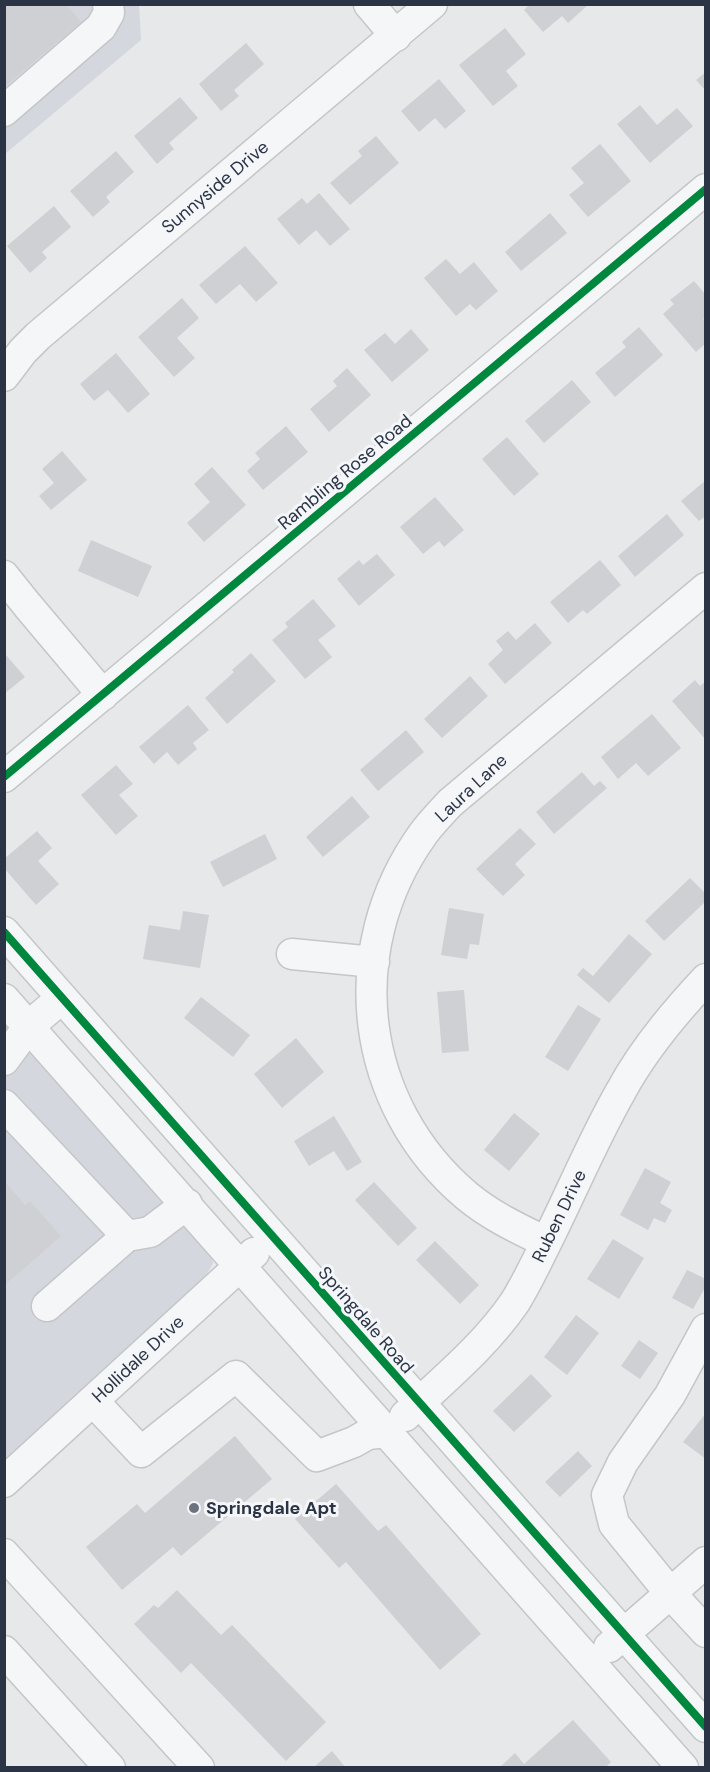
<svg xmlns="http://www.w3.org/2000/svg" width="710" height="1772" viewBox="0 0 710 1772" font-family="'DM Sans',sans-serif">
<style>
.built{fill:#d4d7dd}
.building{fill:#ced0d3}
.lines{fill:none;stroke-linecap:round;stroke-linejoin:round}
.minor-casing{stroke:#c4c6c8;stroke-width:33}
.minor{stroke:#f5f6f7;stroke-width:30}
.cycleway-casing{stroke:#f4f6f9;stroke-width:11}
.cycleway{stroke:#00873e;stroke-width:8}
.poi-dot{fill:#6c737f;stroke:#f4f6f9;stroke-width:2}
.labels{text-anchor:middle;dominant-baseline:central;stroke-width:6;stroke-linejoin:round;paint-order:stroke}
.street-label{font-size:18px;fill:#2b3445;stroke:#f4f6f9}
.poi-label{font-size:18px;font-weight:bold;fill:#2b3445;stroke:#f4f6f9;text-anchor:start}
</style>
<rect width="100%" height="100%" fill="#e6e8ea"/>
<path class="built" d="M 5,5 L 139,5 L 141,40 L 5,154 Z
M 4,1017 L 210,1251 L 213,1263 L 207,1274 L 5,1463 Z"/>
<path class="building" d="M 4,4 L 66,4 L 81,22 L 4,87 Z
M 530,4 L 589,4 L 568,23 L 562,16 L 543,32 L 524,10 Z
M 505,28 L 526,54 L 506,71 L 518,86 L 493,106 L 459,65 Z
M 246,43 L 264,64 L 234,90 L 239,96 L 221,111 L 199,84 Z
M 706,72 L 706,91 L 696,80 Z
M 439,79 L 466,111 L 445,129 L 435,118 L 419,132 L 401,111 Z
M 180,97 L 198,118 L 169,143 L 174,149 L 157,164 L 134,136 Z
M 640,105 L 657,125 L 677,108 L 693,126 L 650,163 L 617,124 Z
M 376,136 L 399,163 L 350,205 L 330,183 L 362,156 L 358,151 Z
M 600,144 L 631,181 L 588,217 L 569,195 L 584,183 L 571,168 Z
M 116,151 L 134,172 L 106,197 L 110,202 L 93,217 L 70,191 Z
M 319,193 L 350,229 L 330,246 L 316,230 L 299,245 L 277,219 L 302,198 L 307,204 Z
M 54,206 L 71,227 L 42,252 L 47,258 L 30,273 L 7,246 Z
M 550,213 L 567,233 L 521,271 L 505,252 Z
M 245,246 L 278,283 L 256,302 L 240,284 L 216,304 L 199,285 Z
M 446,259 L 460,274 L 474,262 L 498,291 L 476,310 L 470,304 L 456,316 L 424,278 Z
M 694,281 L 706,295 L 706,317 L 703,319 L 706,322 L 706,343 L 696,352 L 663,314 L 674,304 L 670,300 Z
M 182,298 L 199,318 L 177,338 L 195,358 L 174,377 L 138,337 Z
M 639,327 L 663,355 L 615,397 L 595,373 L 626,347 L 622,342 Z
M 411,329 L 429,350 L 392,382 L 364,350 L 385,333 L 395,344 Z
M 116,353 L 150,394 L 128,413 L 108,390 L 94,401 L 80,384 Z
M 347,368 L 371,395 L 329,432 L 310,409 L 337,386 L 333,381 Z
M 572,380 L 591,402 L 544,443 L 525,421 Z
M 286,426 L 308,452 L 263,490 L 247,471 L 260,459 L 255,453 Z
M 507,437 L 539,474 L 514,496 L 482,459 Z
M 62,451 L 87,480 L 51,510 L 39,496 L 54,483 L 42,469 Z
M 212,467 L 246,505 L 204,542 L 187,523 L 210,502 L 194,484 Z
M 706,480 L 706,516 L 699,521 L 681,501 Z
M 435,497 L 464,530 L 444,547 L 439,541 L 423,554 L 400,527 Z
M 667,514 L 684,535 L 635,577 L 618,556 Z
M 91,540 L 152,566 L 138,597 L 78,571 Z
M 377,554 L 395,575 L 359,606 L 337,579 L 359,560 L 363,565 Z
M 600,560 L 621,585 L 587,614 L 583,610 L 568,623 L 550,602 Z
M 313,599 L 336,626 L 318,640 L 332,657 L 305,679 L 272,640 L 288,627 L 285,623 Z
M 535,623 L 552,643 L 505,684 L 488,664 L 503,650 L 496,641 L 508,631 L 516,640 Z
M 251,653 L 276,681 L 227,724 L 205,698 L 234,672 L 232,670 Z
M 6,655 L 25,677 L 4,694 L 4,657 Z
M 470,676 L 488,696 L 442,738 L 424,719 Z
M 695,680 L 700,686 L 706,681 L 706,740 L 672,701 Z
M 188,705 L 209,730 L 193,743 L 197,749 L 178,765 L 167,752 L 154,764 L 139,747 Z
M 652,714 L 681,748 L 648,776 L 636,763 L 618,779 L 601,757 Z
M 406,730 L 424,752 L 378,791 L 360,770 Z
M 116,765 L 133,784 L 119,795 L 138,816 L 116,835 L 81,795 Z
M 582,772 L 594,786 L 600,781 L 607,788 L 554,834 L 536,812 Z
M 352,796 L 370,817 L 323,857 L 306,837 Z
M 520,828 L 536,844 L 515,864 L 525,875 L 503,896 L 476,869 Z
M 37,831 L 52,848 L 38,861 L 59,884 L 36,905 L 4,868 L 4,859 Z
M 265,834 L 277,859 L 223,887 L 210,862 Z
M 690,878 L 706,894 L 706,901 L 664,941 L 645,921 Z
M 449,908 L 484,914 L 479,945 L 470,944 L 467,959 L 441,955 Z
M 183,911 L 209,915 L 200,968 L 143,959 L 149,925 L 180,930 Z
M 629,934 L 652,954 L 609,1003 L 577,975 L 583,968 L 593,976 Z
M 464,990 L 469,1051 L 442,1053 L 437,992 Z
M 201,997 L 250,1035 L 233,1057 L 184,1018 Z
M 578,1005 L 601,1019 L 568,1071 L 545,1057 Z
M 296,1038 L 324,1072 L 282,1108 L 254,1074 Z
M 514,1113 L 540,1134 L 509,1171 L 484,1150 Z
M 334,1116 L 362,1162 L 347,1171 L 334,1151 L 309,1166 L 294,1141 Z
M 645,1168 L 671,1182 L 660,1203 L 672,1210 L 665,1223 L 654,1218 L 648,1230 L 620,1215 Z
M 4,1181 L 25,1205 L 30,1201 L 61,1236 L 4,1286 Z
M 374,1182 L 417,1228 L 398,1246 L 355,1200 Z
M 613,1239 L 644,1258 L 619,1299 L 587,1279 Z
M 435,1241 L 479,1285 L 460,1304 L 416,1260 Z
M 687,1270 L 706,1279 L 706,1286 L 693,1309 L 672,1298 Z
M 576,1315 L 599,1333 L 567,1375 L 544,1357 Z
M 639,1340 L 658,1353 L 640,1379 L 621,1366 Z
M 531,1374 L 552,1396 L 514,1432 L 493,1411 Z
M 706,1413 L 706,1459 L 683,1442 Z
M 235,1436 L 272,1479 L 181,1556 L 173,1547 L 122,1590 L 86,1547 L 137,1504 L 145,1513 Z
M 578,1451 L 592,1466 L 560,1497 L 545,1482 Z
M 336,1484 L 378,1531 L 386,1525 L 481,1634 L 440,1670 L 346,1562 L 339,1568 L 295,1519 Z
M 177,1590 L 221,1635 L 232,1625 L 326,1722 L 286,1761 L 191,1663 L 181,1673 L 134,1624 L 154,1605 L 158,1608 Z
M 573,1720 L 611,1762 L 605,1768 L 499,1768 L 515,1753 L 524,1764 Z
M 332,1751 L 346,1768 L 313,1768 Z"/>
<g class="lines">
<defs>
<path id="minor" d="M 369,4 L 396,36
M 4,111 L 101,27 L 109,13 L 108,4
M 4,376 L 23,351 L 38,336 L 432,4
M 4,576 L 28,606 L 103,695
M 4,777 L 706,189
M 4,932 L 706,1727
M 292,954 L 374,962
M 4,999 L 683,1768
M 4,1060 L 29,1026 L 62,998
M 4,1105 L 127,1236
M 546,1242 C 519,1229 491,1216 467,1196 C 359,1105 340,950 423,834 C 431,823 441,813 450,803 L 706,588
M 47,1306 L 127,1236 L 150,1232 L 187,1204
M 706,1329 L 670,1395 L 623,1462 L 607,1495 L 614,1524 L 670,1593 L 706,1632
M 93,1401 L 141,1452 L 236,1376 L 317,1456 L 354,1442 L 368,1434 L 387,1432
M 405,1416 C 443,1380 485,1346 515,1302 C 528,1281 538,1259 549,1237 C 573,1189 594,1138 621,1091 C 643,1050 674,1013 706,979
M 4,1482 L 254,1253
M 4,1554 L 199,1768
M 609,1647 L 706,1562
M 4,1651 L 110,1768"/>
</defs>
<use href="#minor" class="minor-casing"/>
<use href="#minor" class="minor"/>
<defs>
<path id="cycleway" d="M 4,777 L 706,189
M 4,932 L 706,1727"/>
</defs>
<use href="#cycleway" class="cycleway-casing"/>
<use href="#cycleway" class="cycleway"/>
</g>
<circle class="poi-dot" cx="194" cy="1508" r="6"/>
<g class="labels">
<g class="street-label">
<text transform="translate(215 187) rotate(-40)">Sunnyside Drive</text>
<text transform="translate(345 472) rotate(-40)">Rambling Rose Road</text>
<text transform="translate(471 788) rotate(-43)">Laura Lane</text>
<text transform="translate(559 1216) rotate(-64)">Ruben Drive</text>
<text transform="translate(366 1320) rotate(49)">Springdale Road</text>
<text transform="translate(138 1359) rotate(-43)">Hollidale Drive</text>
</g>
<g class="poi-label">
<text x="206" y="1508">Springdale Apt</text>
</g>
</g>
<rect width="710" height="1772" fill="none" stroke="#2b3445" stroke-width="12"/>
</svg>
